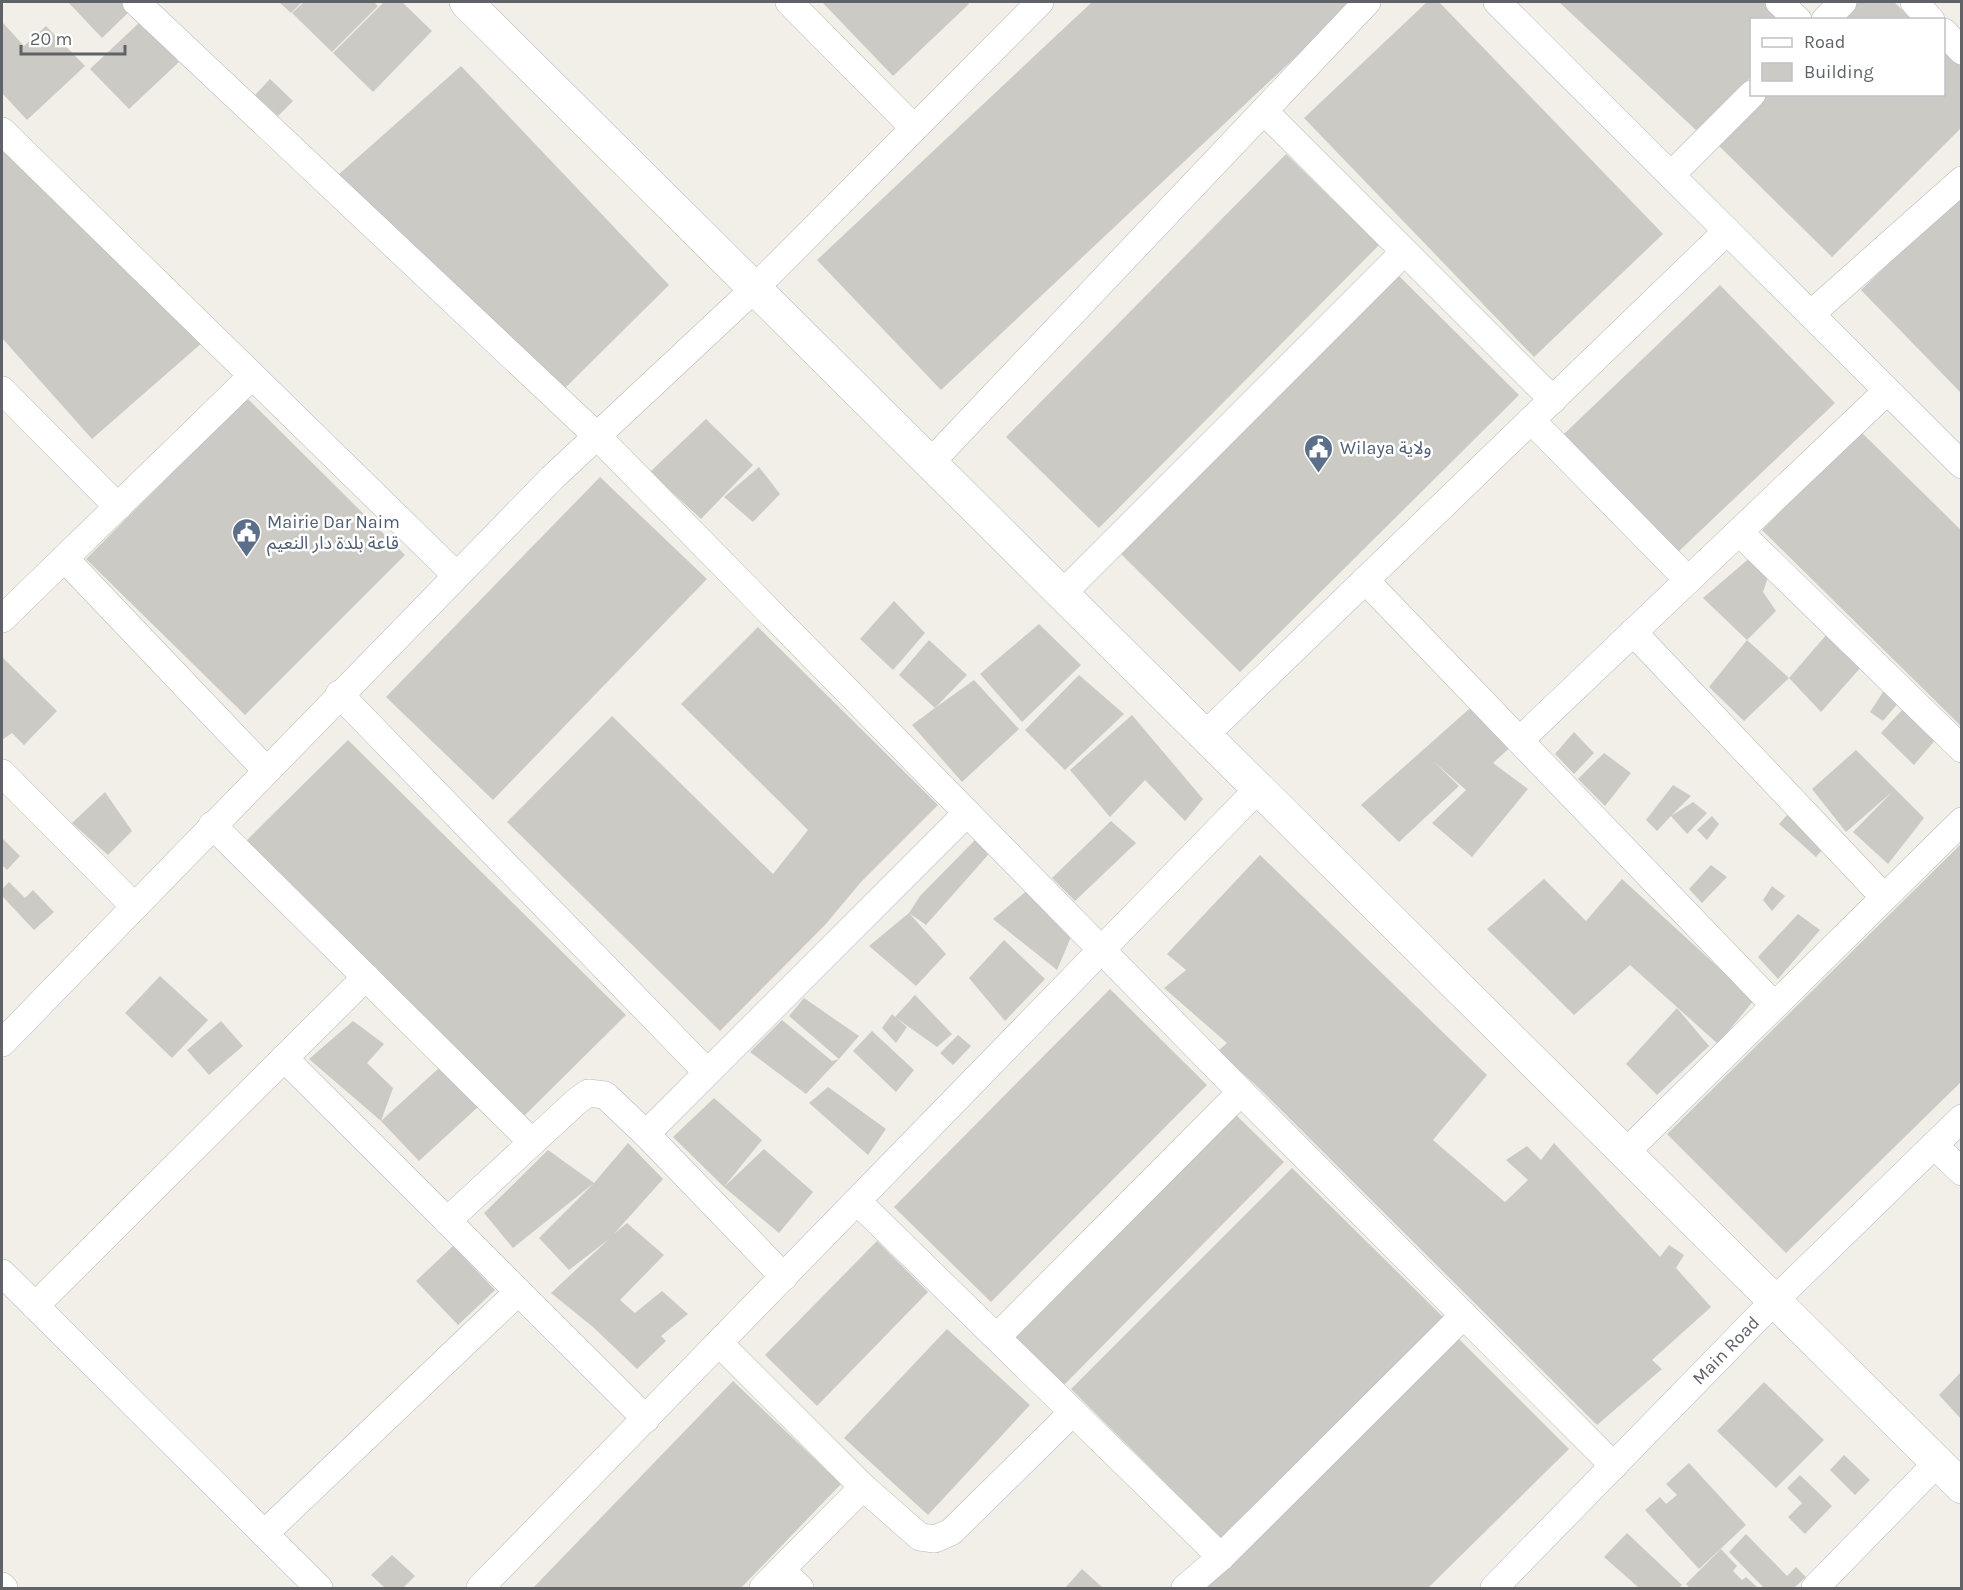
<svg xmlns="http://www.w3.org/2000/svg" width="1963" height="1590" viewBox="0 0 1963 1590" font-family="Karla,'Noto Sans Arabic',sans-serif">
<style>
.building{fill:#cccac5}
.lines{fill:none;stroke-linecap:round;stroke-linejoin:round}
.minor-casing{stroke:#b5b8bc;stroke-width:28}
.tertiary-casing{stroke:#b5b8bc;stroke-width:34}
.minor{stroke:#fff;stroke-width:27}
.tertiary{stroke:#fff;stroke-width:33}
.labels{text-anchor:middle;dominant-baseline:central;stroke-width:5;stroke-linejoin:round;paint-order:stroke}
.service-label{font-size:18px;fill:#4e5e75;stroke:#fff;text-anchor:start}
.street-label{font-size:18px;fill:#5f6368;stroke:#fff}
</style>
<rect width="100%" height="100%" fill="#f1efe8"/>
<path class="building" d="M 68,2 L 123,2 L 131,10 L 102,38 Z
M 279,2 L 302,2 L 291,13 Z
M 304,2 L 374,2 L 378,6 L 332,52 L 292,13 Z
M 384,2 L 402,2 L 432,31 L 373,92 L 333,53 Z
M 822,2 L 967,2 L 969,4 L 893,76 Z
M 1092,2 L 1354,2 L 941,390 L 817,260 Z
M 1427,2 L 1439,2 L 1663,234 L 1534,357 L 1304,118 Z
M 1559,2 L 1766,2 L 1785,20 L 1752,20 L 1752,76 L 1698,132 Z
M 1853,2 L 1894,2 L 1913,20 L 1835,20 Z
M 141,21 L 179,62 L 129,109 L 90,69 Z
M 3,23 L 24,46 L 46,26 L 85,66 L 27,120 L 2,93 Z
M 1944,50 L 1962,67 L 1962,127 L 1832,257 L 1714,141 L 1760,94 L 1944,94 Z
M 461,66 L 669,285 L 561,392 L 338,175 Z
M 270,79 L 293,101 L 278,116 L 255,95 Z
M 2,143 L 203,342 L 92,439 L 2,338 Z
M 1286,154 L 1379,245 L 1099,528 L 1006,437 Z
M 1962,193 L 1962,394 L 1861,290 Z
M 1398,275 L 1519,395 L 1240,672 L 1119,552 Z
M 1720,285 L 1835,403 L 1678,552 L 1564,434 Z
M 247,398 L 405,555 L 245,715 L 86,559 Z
M 706,419 L 753,465 L 701,519 L 650,472 Z
M 1860,431 L 1962,531 L 1962,727 L 1762,530 Z
M 759,467 L 780,494 L 753,522 L 724,497 Z
M 600,477 L 707,579 L 493,800 L 386,697 Z
M 1752,556 L 1770,571 L 1763,592 L 1776,611 L 1747,640 L 1703,598 Z
M 894,601 L 925,633 L 893,670 L 860,639 Z
M 1039,624 L 1081,665 L 1022,722 L 980,674 Z
M 758,627 L 938,805 L 861,882 L 825,925 L 720,1031 L 507,822 L 612,716 L 773,874 L 808,830 L 681,704 Z
M 1827,634 L 1863,665 L 1821,712 L 1789,678 Z
M 929,640 L 967,675 L 935,708 L 974,680 L 1019,729 L 962,782 L 912,725 L 935,708 L 899,675 Z
M 1747,640 L 1789,678 L 1744,721 L 1709,687 Z
M 2,657 L 57,711 L 24,745 L 12,733 L 2,740 Z
M 1079,675 L 1124,714 L 1065,770 L 1025,730 Z
M 1885,689 L 1900,701 L 1883,721 L 1870,712 Z
M 1477,702 L 1515,743 L 1493,763 L 1528,789 L 1472,857 L 1432,823 L 1466,790 L 1433,761 L 1459,786 L 1399,842 L 1361,805 Z
M 1902,710 L 1937,738 L 1914,765 L 1881,733 Z
M 1132,715 L 1203,799 L 1185,821 L 1145,780 L 1110,817 L 1070,770 Z
M 1574,732 L 1594,753 L 1574,774 L 1555,754 Z
M 348,740 L 626,1015 L 519,1121 L 241,846 Z
M 1856,750 L 1924,818 L 1888,864 L 1853,832 L 1892,792 L 1846,832 L 1812,789 Z
M 1604,753 L 1631,773 L 1605,806 L 1578,779 Z
M 1673,785 L 1691,796 L 1671,816 L 1693,802 L 1707,813 L 1687,834 L 1671,816 L 1657,831 L 1646,820 Z
M 105,792 L 132,831 L 108,855 L 72,823 Z
M 1789,813 L 1826,846 L 1816,857 L 1779,824 Z
M 1712,816 L 1719,824 L 1707,840 L 1697,830 Z
M 1111,821 L 1136,843 L 1075,901 L 1052,878 Z
M 2,838 L 20,856 L 7,870 L 2,865 Z
M 977,838 L 988,855 L 926,925 L 909,913 L 920,896 Z
M 1962,843 L 1962,1081 L 1786,1253 L 1667,1134 Z
M 1260,855 L 1487,1075 L 1433,1140 L 1505,1202 L 1528,1180 L 1506,1160 L 1527,1146 L 1541,1160 L 1554,1143 L 1660,1257 L 1669,1245 L 1684,1255 L 1676,1268 L 1711,1307 L 1652,1360 L 1662,1369 L 1597,1425 L 1261,1090 L 1218,1051 L 1227,1043 L 1164,988 L 1186,970 L 1167,954 Z
M 1711,865 L 1727,877 L 1702,903 L 1689,889 Z
M 1544,879 L 1586,921 L 1622,879 L 1754,1000 L 1718,1044 L 1630,965 L 1574,1015 L 1487,929 Z
M 9,882 L 25,898 L 33,890 L 54,912 L 34,930 L 2,896 L 2,889 Z
M 1772,886 L 1785,896 L 1772,911 L 1763,900 Z
M 1029,889 L 1071,937 L 1057,970 L 993,919 Z
M 909,913 L 946,954 L 916,986 L 869,946 Z
M 1798,914 L 1820,930 L 1778,979 L 1758,957 Z
M 1004,940 L 1045,979 L 1005,1021 L 969,978 Z
M 160,976 L 208,1020 L 172,1058 L 125,1013 Z
M 1110,989 L 1207,1085 L 991,1302 L 894,1207 Z
M 915,995 L 952,1034 L 937,1047 L 895,1017 L 907,1027 L 896,1043 L 882,1028 L 892,1014 L 895,1017 Z
M 804,998 L 859,1036 L 839,1059 L 789,1016 Z
M 1677,1008 L 1709,1046 L 1657,1095 L 1626,1064 Z
M 782,1020 L 832,1061 L 839,1059 L 806,1094 L 750,1052 Z
M 221,1021 L 243,1046 L 209,1075 L 187,1050 Z
M 353,1021 L 384,1044 L 367,1063 L 393,1088 L 381,1121 L 440,1067 L 478,1107 L 419,1161 L 381,1121 L 309,1059 Z
M 872,1031 L 914,1070 L 896,1092 L 853,1051 Z
M 958,1035 L 971,1046 L 953,1065 L 940,1053 Z
M 828,1087 L 886,1129 L 868,1155 L 809,1103 Z
M 714,1098 L 762,1140 L 724,1187 L 764,1149 L 813,1192 L 779,1233 L 724,1187 L 673,1137 Z
M 1232,1111 L 1284,1162 L 1063,1386 L 1010,1335 Z
M 628,1143 L 663,1179 L 614,1234 L 627,1223 L 664,1255 L 620,1300 L 635,1313 L 662,1291 L 688,1314 L 661,1336 L 666,1341 L 637,1369 L 593,1327 L 551,1293 L 609,1239 L 569,1270 L 539,1238 L 594,1183 L 513,1248 L 484,1213 L 548,1150 L 594,1183 Z
M 1292,1168 L 1444,1318 L 1223,1540 L 1071,1389 Z
M 877,1241 L 928,1292 L 817,1406 L 765,1355 Z
M 453,1246 L 495,1290 L 458,1325 L 416,1281 Z
M 947,1329 L 1030,1405 L 928,1515 L 844,1438 Z
M 1458,1338 L 1569,1449 L 1428,1588 L 1205,1588 Z
M 1962,1371 L 1962,1420 L 1939,1395 Z
M 733,1381 L 841,1484 L 741,1588 L 533,1588 Z
M 1764,1382 L 1824,1440 L 1776,1488 L 1717,1431 Z
M 1844,1455 L 1870,1480 L 1855,1495 L 1830,1470 Z
M 1689,1463 L 1746,1525 L 1699,1569 L 1645,1510 L 1660,1497 L 1666,1504 L 1677,1495 L 1666,1484 Z
M 1800,1475 L 1832,1506 L 1805,1534 L 1788,1517 L 1802,1503 L 1787,1488 Z
M 1627,1533 L 1682,1585 L 1679,1588 L 1639,1588 L 1604,1557 Z
M 1746,1534 L 1787,1576 L 1796,1567 L 1806,1577 L 1794,1588 L 1764,1588 L 1729,1552 Z
M 1721,1549 L 1737,1566 L 1733,1571 L 1742,1580 L 1746,1577 L 1758,1588 L 1690,1588 L 1686,1584 Z
M 392,1555 L 415,1576 L 403,1588 L 385,1588 L 371,1575 Z
M 1082,1569 L 1102,1587 L 1101,1588 L 1065,1588 Z"/>
<g class="lines">
<defs>
<g id="minor">
<path d="M 136,2 L 597,436 L 1241,1092 L 1614,1466"/>
<path d="M 789,2 L 914,128"/>
<path d="M 1497,2 L 1962,465"/>
<path d="M 1779,2 L 1798,20"/>
<path d="M 1914,2 L 1931,20"/>
<path d="M 1825,20 L 1843,2"/>
<path d="M 1944,32 L 1962,51"/>
<path d="M 1264,111 L 1553,400"/>
<path d="M 2,131 L 456,575"/>
<path d="M 1671,175 L 1752,94"/>
<path d="M 1811,314 L 1962,180"/>
<path d="M 2,390 L 118,507"/>
<path d="M 1531,420 L 1688,580"/>
<path d="M 930,463 L 1367,2"/>
<path d="M 1739,532 L 1962,749"/>
<path d="M 65,559 L 266,770"/>
<path d="M 1365,580 L 1774,1005"/>
<path d="M 1062,594 L 1404,252"/>
<path d="M 2,619 L 252,376"/>
<path d="M 1633,632 L 1884,897"/>
<path d="M 339,694 L 706,1071"/>
<path d="M 1204,736 L 1727,231"/>
<path d="M 1520,740 L 1887,391"/>
<path d="M 2,773 L 134,906"/>
<path d="M 212,825 L 532,1142"/>
<path d="M 2,1043 L 552,478 L 754,289 L 1040,2"/>
<path d="M 284,1058 L 646,1419"/>
<path d="M 646,1134 L 967,813"/>
<path d="M 1934,1145 L 1962,1172"/>
<path d="M 1625,1153 L 1962,821"/>
<path d="M 857,1201 L 1221,1557"/>
<path d="M 447,1221 L 577,1101 L 588,1093 L 605,1095 L 646,1134 L 784,1277"/>
<path d="M 2,1273 L 319,1588"/>
<path d="M 35,1306 L 366,977"/>
<path d="M 997,1337 L 1241,1092"/>
<path d="M 719,1343 L 863,1487 L 920,1537 L 935,1539 L 951,1532 L 1073,1412"/>
<path d="M 264,1534 L 518,1292"/>
<path d="M 781,1570 L 800,1588"/>
<path d="M 2,1586 L 4,1588"/>
<path d="M 480,1588 L 1258,789"/>
<path d="M 763,1588 L 863,1487"/>
<path d="M 1185,1588 L 1221,1557 L 1464,1315"/>
<path id="s1" d="M 1494,1588 L 1774,1301 L 1962,1118"/>
<path d="M 1815,1588 L 1937,1463"/>
</g>
<path id="tertiary" d="M 466,2 L 1962,1487"/>
</defs>
<use href="#minor" class="minor-casing"/>
<use href="#tertiary" class="tertiary-casing"/>
<use href="#minor" class="minor"/>
<use href="#tertiary" class="tertiary"/>
</g>
<defs>
<symbol id="civic-pin" viewBox="-11 -11 22 30"><path d="M0 17L-7.5 6A9.5 9.5 0 1 1 7.5 6Z" fill="#5c6f8a" stroke="#fff"/><path d="M-.6-6.5H3V-4.5H.6V-3L4-1V1h2V6H-6V1h2V-1L-.6-3ZM-1.2 2.5V6h2.4V2.5Z" fill="#fff"/></symbol>
</defs>
<g fill-rule="evenodd">
<use href="#civic-pin" x="1302" y="432" width="33" height="45"/>
<use href="#civic-pin" x="230" y="516" width="33" height="45"/>
</g>
<g class="labels">
<g class="service-label">
<text x="1340" y="448">Wilaya ولاية</text>
<text x="267" y="522">Mairie Dar Naim<tspan x="267" dy="21">قاعة بلدة دار النعيم</tspan></text>
</g>
<g class="street-label">
<text stroke="none"><textPath href="#s1" startOffset="332">Main Road</textPath></text>
</g>
</g>
<rect width="1963" height="1590" fill="none" stroke="#5f6368" stroke-width="6"/>
<rect x="1750" y="18" width="195" height="78" fill="#ffffff" stroke="#bfc1c3" stroke-width="1.5"/>
<rect x="1762" y="38" width="30" height="9" fill="#ffffff" stroke="#bfc1c3" stroke-width="1.5"/>
<text x="1804" y="48" font-size="18" fill="#5f6368">Road</text>
<rect x="1762" y="63" width="30" height="18" fill="#cccac5" stroke="#bfc1c3" stroke-width="1.5"/>
<text x="1804" y="78" font-size="18" fill="#5f6368">Building</text>
<path d="M21 45v9h104v-9" fill="none" stroke="#5f6368" stroke-width="3"/>
<text x="30" y="45" font-size="18" fill="#5f6368" stroke="#ffffff" stroke-width="4.5" paint-order="stroke">20 m</text>
</svg>
